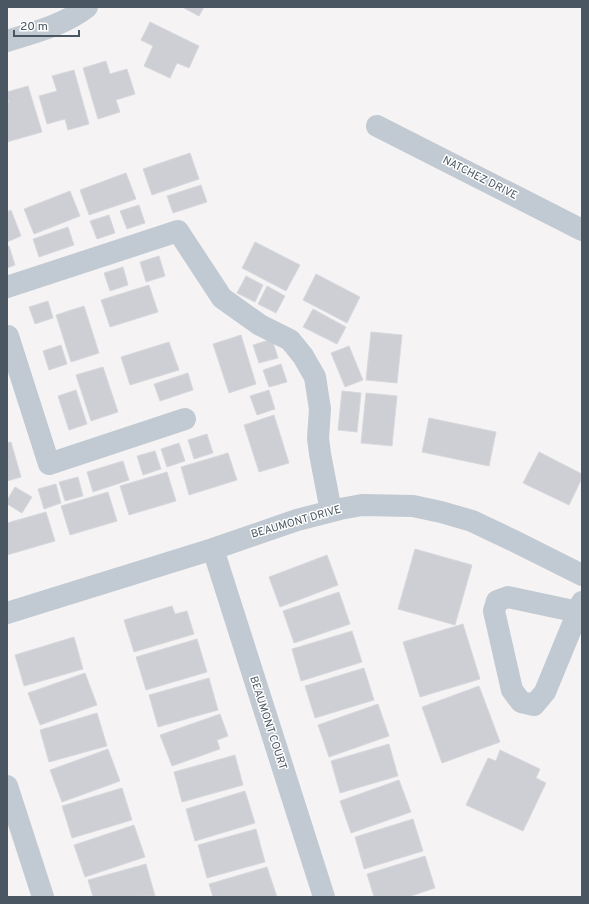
<svg xmlns="http://www.w3.org/2000/svg" width="589" height="904" viewBox="0 0 589 904" font-family="Overpass,sans-serif">
<style>
.building{fill:#cdcfd5;stroke:#d7d9de}
.lines{fill:none;stroke-linecap:round;stroke-linejoin:round}
.minor{stroke:#c1cad2;stroke-width:22}
.labels{text-anchor:middle;dominant-baseline:central;stroke-width:3;stroke-linejoin:round;paint-order:stroke}
.street-label{font-size:11px;fill:#4a5661;stroke:#fff}
</style>
<rect width="100%" height="100%" fill="#f5f3f3"/>
<path class="building" d="M 182,7 L 204,7 L 199,16 Z
M 150,22 L 199,46 L 189,68 L 177,63 L 170,78 L 144,66 L 153,46 L 141,40 Z
M 106,61 L 110,74 L 127,69 L 135,94 L 116,100 L 120,112 L 98,119 L 83,68 Z
M 74,70 L 89,124 L 68,130 L 65,119 L 47,124 L 39,96 L 57,91 L 52,76 Z
M 28,86 L 42,132 L 7,142 L 7,103 L 9,102 L 7,97 L 7,92 Z
M 190,153 L 199,179 L 152,195 L 143,169 Z
M 126,173 L 136,199 L 89,215 L 80,190 Z
M 201,185 L 207,202 L 173,213 L 167,196 Z
M 70,191 L 80,216 L 34,234 L 24,209 Z
M 139,205 L 145,223 L 127,229 L 120,211 Z
M 11,210 L 21,236 L 7,242 L 7,212 Z
M 109,215 L 115,233 L 97,239 L 90,221 Z
M 68,227 L 74,245 L 39,257 L 33,239 Z
M 255,242 L 300,265 L 286,291 L 242,268 Z
M 9,246 L 15,265 L 7,268 L 7,247 Z
M 159,256 L 165,276 L 146,282 L 140,262 Z
M 123,267 L 128,285 L 110,291 L 104,273 Z
M 316,274 L 360,297 L 347,323 L 303,300 Z
M 246,276 L 263,285 L 255,302 L 237,293 Z
M 149,285 L 158,312 L 110,327 L 101,300 Z
M 267,286 L 285,296 L 276,313 L 258,304 Z
M 48,301 L 53,318 L 35,324 L 29,307 Z
M 84,306 L 99,353 L 71,362 L 56,315 Z
M 313,309 L 346,327 L 337,344 L 303,327 Z
M 371,332 L 402,335 L 397,383 L 366,380 Z
M 241,335 L 256,384 L 229,393 L 213,344 Z
M 272,339 L 278,358 L 259,363 L 253,345 Z
M 169,342 L 179,370 L 130,385 L 121,357 Z
M 61,345 L 67,364 L 49,370 L 43,351 Z
M 349,346 L 363,380 L 345,387 L 331,353 Z
M 281,364 L 287,382 L 269,387 L 263,370 Z
M 103,367 L 118,412 L 91,421 L 76,375 Z
M 188,373 L 193,390 L 160,401 L 154,384 Z
M 76,390 L 87,424 L 69,430 L 58,396 Z
M 269,390 L 275,409 L 257,415 L 250,396 Z
M 342,391 L 361,393 L 357,432 L 338,430 Z
M 366,393 L 397,396 L 392,446 L 361,443 Z
M 274,415 L 289,463 L 259,472 L 244,425 Z
M 429,418 L 496,432 L 489,466 L 422,452 Z
M 207,434 L 213,453 L 194,459 L 188,440 Z
M 11,442 L 21,477 L 7,481 L 7,443 Z
M 179,443 L 185,461 L 167,467 L 161,449 Z
M 155,451 L 161,469 L 143,475 L 137,456 Z
M 539,452 L 582,474 L 582,478 L 569,505 L 523,483 Z
M 228,453 L 237,480 L 189,495 L 181,467 Z
M 123,461 L 129,480 L 93,492 L 87,472 Z
M 167,472 L 176,501 L 129,515 L 120,486 Z
M 78,477 L 83,496 L 65,501 L 59,482 Z
M 56,484 L 61,503 L 44,509 L 38,489 Z
M 15,487 L 32,497 L 22,513 L 7,504 L 7,500 Z
M 108,492 L 117,521 L 70,535 L 61,506 Z
M 46,512 L 55,541 L 7,555 L 7,523 Z
M 415,549 L 472,565 L 455,625 L 398,609 Z
M 327,555 L 338,585 L 280,607 L 269,577 Z
M 339,592 L 350,624 L 294,643 L 283,611 Z
M 172,606 L 175,614 L 187,611 L 194,634 L 134,652 L 124,620 Z
M 463,624 L 480,679 L 420,697 L 403,642 Z
M 352,631 L 362,662 L 301,681 L 292,649 Z
M 74,637 L 83,669 L 24,686 L 15,655 Z
M 197,639 L 207,672 L 146,690 L 136,657 Z
M 364,668 L 374,700 L 315,718 L 305,686 Z
M 85,673 L 97,705 L 40,725 L 28,693 Z
M 209,678 L 218,710 L 158,727 L 149,695 Z
M 479,686 L 500,742 L 442,763 L 422,707 Z
M 378,704 L 389,736 L 329,757 L 318,725 Z
M 97,713 L 107,746 L 49,762 L 40,730 Z
M 220,714 L 228,736 L 217,740 L 220,749 L 172,766 L 160,735 Z
M 389,744 L 398,776 L 340,793 L 331,761 Z
M 108,749 L 120,781 L 62,802 L 50,770 Z
M 500,750 L 540,769 L 536,778 L 546,783 L 523,831 L 466,805 L 488,758 L 496,761 Z
M 235,755 L 243,785 L 182,802 L 174,772 Z
M 399,780 L 411,812 L 351,833 L 340,801 Z
M 122,788 L 132,820 L 72,838 L 62,806 Z
M 245,791 L 255,823 L 195,841 L 186,809 Z
M 413,819 L 423,851 L 364,869 L 355,837 Z
M 134,825 L 145,857 L 85,877 L 74,845 Z
M 256,829 L 265,862 L 207,878 L 198,845 Z
M 425,856 L 435,888 L 408,897 L 374,897 L 367,874 Z
M 146,864 L 155,896 L 93,897 L 88,880 Z
M 267,867 L 277,897 L 213,897 L 209,884 Z"/>
<g class="lines">
<path class="minor" d="M 7,41 C 35,32 64,25 87,7
M 377,126 L 582,230
M 7,287 L 178,231 L 222,298 L 260,325 L 290,340 L 303,356 L 315,377 L 320,409 L 318,438 L 320,454 L 331,511
M 8,336 L 49,464 L 185,419
M 213,549 L 324,897
M 578,612 L 508,597 L 497,601 L 494,611 L 512,690 L 521,702 L 534,705 L 545,692 L 582,602
M 7,613 L 213,549 L 297,520 L 340,509 L 362,505 L 413,506 L 441,512 L 472,521 L 512,540 L 582,575
M 7,786 L 43,897"/>
</g>
<g class="labels">
<g class="street-label">
<text transform="translate(480 178) rotate(27)">NATCHEZ DRIVE</text>
<text transform="translate(296 522) rotate(-16)">BEAUMONT DRIVE</text>
<text transform="translate(268 723) rotate(72)">BEAUMONT COURT</text>
</g>
</g>
<rect width="589" height="904" fill="none" stroke="#4a5661" stroke-width="16"/>
<path d="M14 30v6h65v-6" fill="none" stroke="#4a5661" stroke-width="2"/>
<text x="20" y="30" font-size="12" fill="#4a5661" stroke="#ffffff" stroke-width="3" paint-order="stroke">20 m</text>
</svg>
